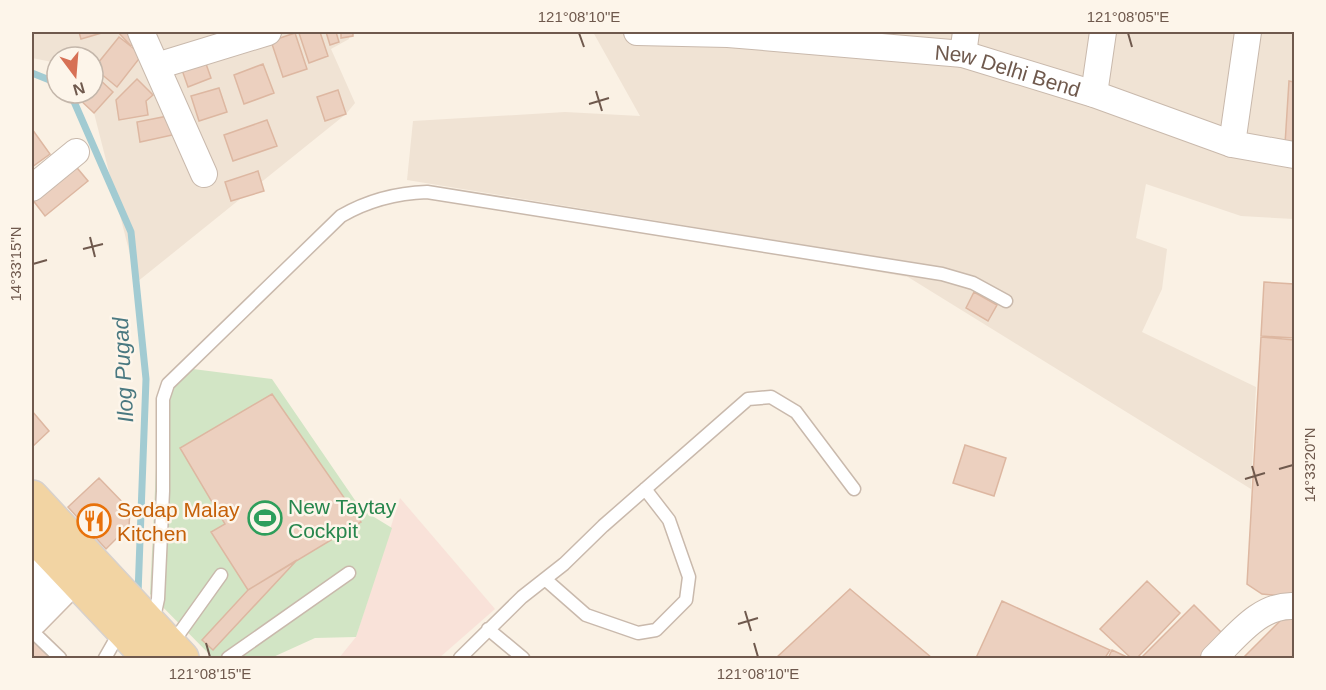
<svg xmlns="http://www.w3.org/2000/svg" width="1326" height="690" viewBox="0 0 1326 690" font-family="Arial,sans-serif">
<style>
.residential{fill:#f0e3d4}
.commercial{fill:#f9e2d9}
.green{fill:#d2e5c5}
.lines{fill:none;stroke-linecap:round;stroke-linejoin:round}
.stream{stroke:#a2cbd2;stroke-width:7}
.building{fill:#ecd0bf;stroke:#ddb7a1;stroke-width:1.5}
.lane-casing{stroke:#c9b9ac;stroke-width:15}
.street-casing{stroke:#c9b9ac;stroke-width:28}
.secondary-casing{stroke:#cebbad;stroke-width:36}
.primary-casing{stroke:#d7d1cd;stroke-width:36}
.lane{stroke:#fff;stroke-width:12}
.street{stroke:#fff;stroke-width:26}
.secondary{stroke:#fff;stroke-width:33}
.primary{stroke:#f2d4a3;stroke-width:33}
.ticks{fill:none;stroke:#6f594d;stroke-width:2}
.labels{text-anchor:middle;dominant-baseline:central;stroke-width:5;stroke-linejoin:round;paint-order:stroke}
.street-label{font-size:21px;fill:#6f594d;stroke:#fdf5ea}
.leisure-label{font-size:21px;fill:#27864d;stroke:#fdf5ea;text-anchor:start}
.food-label{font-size:21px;fill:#c56008;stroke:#fdf5ea;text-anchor:start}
.water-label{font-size:22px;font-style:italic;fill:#497880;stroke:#fdf5ea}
.neatline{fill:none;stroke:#6f594d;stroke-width:2}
.ticks-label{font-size:15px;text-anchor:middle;fill:#6f594d}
</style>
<rect width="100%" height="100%" fill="#faf1e4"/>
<path class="residential" d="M 32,32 L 349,32 L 349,39 L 331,49 L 355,103 L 346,114 L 137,282 L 94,113 L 93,57 L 57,57 L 57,63 L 32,58 Z
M 593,32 L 1294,32 L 1294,219 L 1241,216 L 1146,184 L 1136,238 L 1167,249 L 1162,289 L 1142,332 L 1256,387 L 1251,489 L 908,277 L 792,257 L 793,243 L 407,180 L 413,121 L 565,112 L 640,116 Z"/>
<path class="commercial" d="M 400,498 L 495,609 L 439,658 L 339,658 L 356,637 Z"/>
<path class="green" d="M 193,369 L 272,379 L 361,509 L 392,528 L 356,637 L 315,638 L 271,658 L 213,658 L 150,594 L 160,385 Z"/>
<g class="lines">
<path class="stream" d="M 32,73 L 57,83
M 68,93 L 72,97 L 131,232 L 146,379 L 138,594"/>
</g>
<path class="building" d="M 79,32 L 105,32 L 81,39 Z
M 118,32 L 137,32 L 142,36 L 131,46 Z
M 303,32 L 320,32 L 328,56 L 309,63 L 299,33 Z
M 326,32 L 336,32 L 339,42 L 330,45 Z
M 341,32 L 353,32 L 353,36 L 341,38 Z
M 295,33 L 307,69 L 283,77 L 271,41 Z
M 119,37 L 142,55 L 117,87 L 94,68 Z
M 205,61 L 211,78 L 188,87 L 182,70 Z
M 263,64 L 274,93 L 244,104 L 234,75 Z
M 97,77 L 113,92 L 94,113 L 78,98 L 82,93 L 93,93 L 93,81 Z
M 137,79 L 153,95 L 146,101 L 148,115 L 119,120 L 116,100 Z
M 1289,81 L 1294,82 L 1294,144 L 1285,144 Z
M 219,88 L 227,112 L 199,121 L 191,96 Z
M 338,90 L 346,114 L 325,121 L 317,97 Z
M 173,115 L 177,134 L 140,142 L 137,122 Z
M 267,120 L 277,146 L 233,161 L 224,135 Z
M 32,129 L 50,154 L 32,167 Z
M 73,163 L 88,181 L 45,216 L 32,199 Z
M 258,171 L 264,191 L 231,201 L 225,182 Z
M 1264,282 L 1294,284 L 1294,338 L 1261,336 Z
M 974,292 L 997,305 L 988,321 L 966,308 Z
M 1261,337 L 1294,340 L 1294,597 L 1262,594 L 1247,584 Z
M 272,394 L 361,522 L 248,590 L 211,532 L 225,524 L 180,448 Z
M 32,411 L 49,431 L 32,447 Z
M 965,445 L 1006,458 L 994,496 L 953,483 Z
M 99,478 L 130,510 L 129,526 L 106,549 L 68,507 Z
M 297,560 L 213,650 L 202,640 L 248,590 Z
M 1147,581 L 1180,613 L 1137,658 L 1131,658 L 1100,629 Z
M 850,589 L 932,658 L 776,658 Z
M 1002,601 L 1110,650 L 1105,658 L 976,658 Z
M 1194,605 L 1224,635 L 1200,658 L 1141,658 Z
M 1283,618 L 1294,619 L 1294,658 L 1243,658 Z
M 35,638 L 54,658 L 32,658 L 32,641 Z
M 1112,650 L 1129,658 L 1108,658 Z"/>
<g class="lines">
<defs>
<path id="lane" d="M 545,579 L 586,615 L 638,633 L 656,630 L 686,600 L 689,577 L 669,520 L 645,489
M 153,622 L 158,599 L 163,491 L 163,399 L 168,384 L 341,216 C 367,201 398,193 427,192 L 942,274 L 973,283 L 1006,301
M 488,629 L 523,658
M 32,631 L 60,658
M 171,645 L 221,575
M 105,658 L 121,630
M 228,658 L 349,573
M 460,658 L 522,597 L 564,564 L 603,526 L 748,399 L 771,397 L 796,412 L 854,489"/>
<g id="street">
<path d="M 141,32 L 204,174"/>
<path id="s1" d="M 637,32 L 728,34 L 963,54 L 1094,94 L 1232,144 L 1294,155"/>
<path d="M 963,54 L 966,32"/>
<path d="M 157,66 L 268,32"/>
<path d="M 1094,94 L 1103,32"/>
<path d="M 1232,144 L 1248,32"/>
<path d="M 32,188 L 76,152"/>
<path d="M 1214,658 C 1237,636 1260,604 1294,606"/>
</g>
<path id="secondary" d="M 32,579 L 70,540
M 32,619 L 90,560"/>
<path id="primary" d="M 32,497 L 182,658
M 32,534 L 149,658"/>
</defs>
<use href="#lane" class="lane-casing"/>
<use href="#street" class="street-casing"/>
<use href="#secondary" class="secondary-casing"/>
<use href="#primary" class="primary-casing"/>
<use href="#lane" class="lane"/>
<use href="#street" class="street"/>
<use href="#secondary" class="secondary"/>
<use href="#primary" class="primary"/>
</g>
<path class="ticks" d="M 579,33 L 584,47M 1128,33 L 1132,47M 596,91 L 602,111M 589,104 L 609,98M 90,237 L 95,257M 83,249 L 103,244M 33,264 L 47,260M 1252,466 L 1258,486M 1279,469 L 1293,465M 1245,479 L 1265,473M 745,611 L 751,631M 738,624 L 758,618M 206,643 L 210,657M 754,643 L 758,657"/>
<defs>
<symbol id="stadium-ring" viewBox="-11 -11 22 22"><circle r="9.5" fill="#fdf5ea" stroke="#2e9e5b" stroke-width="1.5"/><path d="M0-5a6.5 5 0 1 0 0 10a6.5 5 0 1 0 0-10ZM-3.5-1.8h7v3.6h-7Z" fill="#2e9e5b"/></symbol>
<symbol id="restaurant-ring" viewBox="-11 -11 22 22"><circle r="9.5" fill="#fdf5ea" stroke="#e8710a" stroke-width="1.5"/><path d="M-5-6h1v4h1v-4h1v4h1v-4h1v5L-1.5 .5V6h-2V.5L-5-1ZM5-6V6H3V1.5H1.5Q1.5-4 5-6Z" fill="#e8710a"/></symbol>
</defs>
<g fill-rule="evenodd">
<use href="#stadium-ring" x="246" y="499" width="38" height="38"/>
<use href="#restaurant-ring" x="75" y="502" width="38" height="38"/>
</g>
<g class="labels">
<g class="street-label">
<text stroke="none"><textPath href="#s1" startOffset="374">New Delhi Bend</textPath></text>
</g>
<g class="leisure-label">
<text x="288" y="506">New Taytay<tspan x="288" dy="24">Cockpit</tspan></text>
</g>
<g class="food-label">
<text x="117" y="509">Sedap Malay<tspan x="117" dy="24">Kitchen</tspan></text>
</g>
<g class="water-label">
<text transform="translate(123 370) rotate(-93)">Ilog Pugad</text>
</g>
</g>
<rect width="1326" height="690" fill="none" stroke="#fdf5ea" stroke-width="66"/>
<g transform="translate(75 75) rotate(164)"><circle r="28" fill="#fdf5ea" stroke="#c4b7ab" stroke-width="1.5"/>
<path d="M0-4.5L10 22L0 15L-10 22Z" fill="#d77156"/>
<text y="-9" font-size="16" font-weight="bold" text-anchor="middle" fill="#6f594d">N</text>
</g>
<rect x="33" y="33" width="1260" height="624" class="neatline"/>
<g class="ticks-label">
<text x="579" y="22">121°08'10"E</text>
<text x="1128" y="22">121°08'05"E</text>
<text transform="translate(16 264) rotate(-90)" y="5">14°33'15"N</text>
<text transform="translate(1310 465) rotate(-90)" y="5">14°33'20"N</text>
<text x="210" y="679">121°08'15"E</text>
<text x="758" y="679">121°08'10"E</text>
</g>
</svg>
